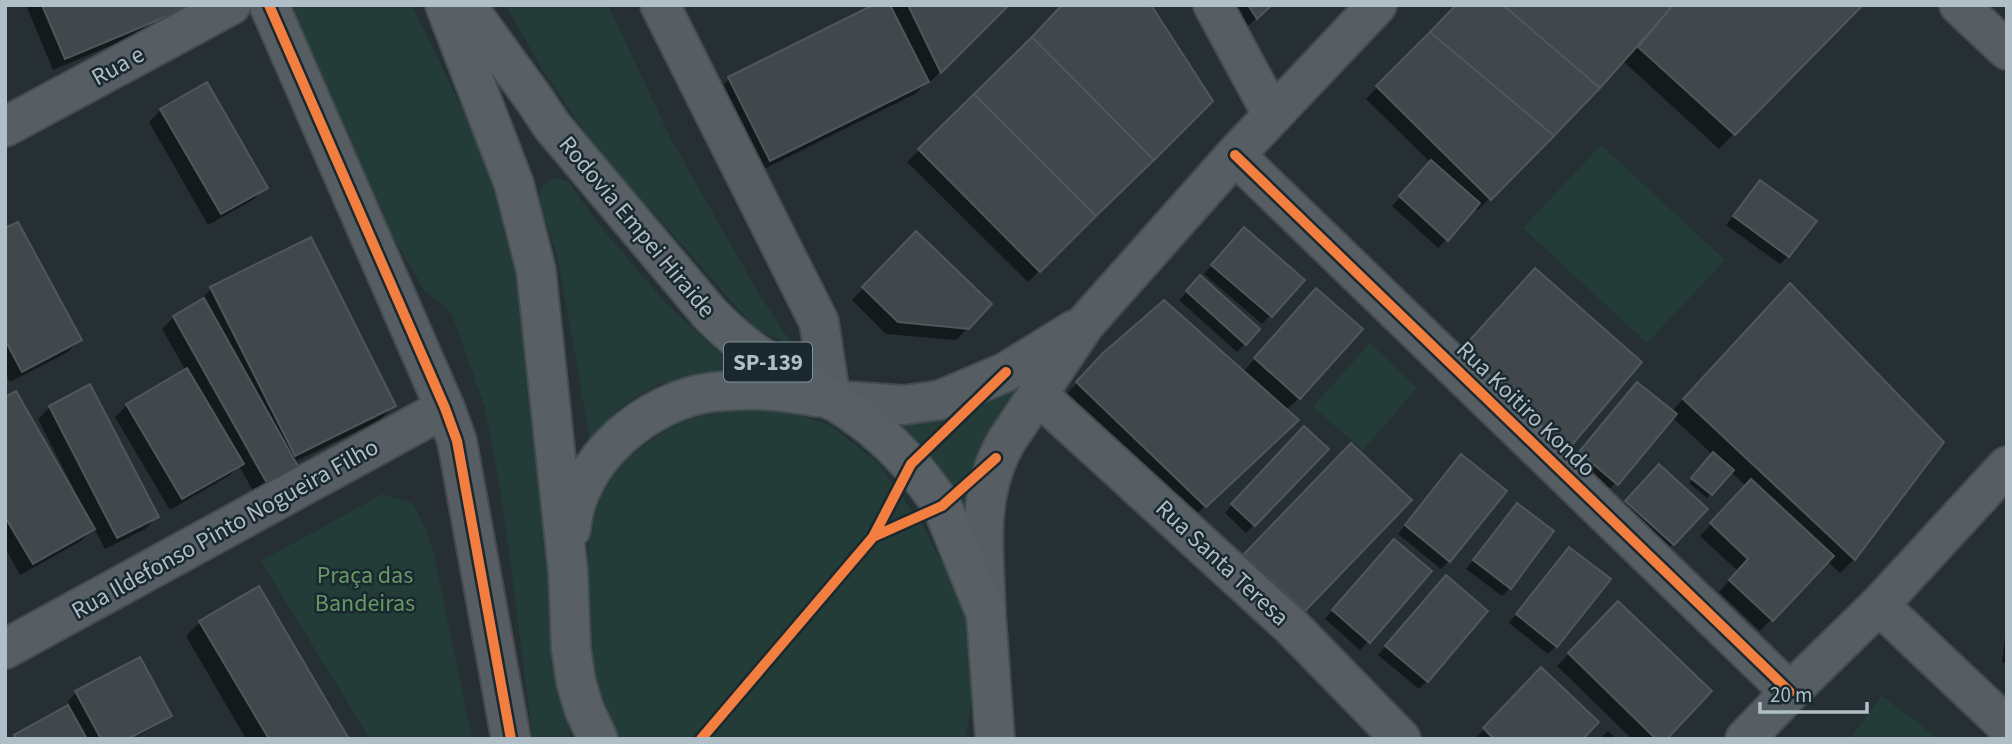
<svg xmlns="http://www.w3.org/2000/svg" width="2012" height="744" viewBox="0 0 2012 744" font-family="'Source Sans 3',sans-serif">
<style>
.green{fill:#233c38}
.shadow{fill:#0007}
.building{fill:#40484c;stroke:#4e585c;stroke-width:2}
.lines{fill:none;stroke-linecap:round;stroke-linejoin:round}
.minor-casing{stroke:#444b4f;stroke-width:42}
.major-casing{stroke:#434d51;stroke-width:42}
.minor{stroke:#565e63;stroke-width:38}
.major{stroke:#596065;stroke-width:38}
.cycleway-casing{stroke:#1a282f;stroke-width:15}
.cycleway{stroke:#f27e40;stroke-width:10}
.labels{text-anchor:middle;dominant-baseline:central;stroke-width:5;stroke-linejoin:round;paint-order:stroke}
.shield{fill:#1a282f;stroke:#829199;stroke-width:2}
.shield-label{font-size:23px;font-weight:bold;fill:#afbec7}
.street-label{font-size:24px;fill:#afbec7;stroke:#1a282f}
.park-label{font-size:24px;fill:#679965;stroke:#1a282f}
</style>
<rect width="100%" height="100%" fill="#263034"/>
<path class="green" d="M 298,5 L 412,5 L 486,159 L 511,224 L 526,296 L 570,739 L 533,739 L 502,498 L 485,407 L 451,312 L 424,290 L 287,54 L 291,15 Z
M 506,5 L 608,5 L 672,141 L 759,294 L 793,346 L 756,329 L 596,148 L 543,71 Z
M 1601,145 L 1725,260 L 1647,343 L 1523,228 Z
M 558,178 L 569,182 L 596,221 L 662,299 L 743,376 L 699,374 L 656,385 L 618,409 L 590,444 C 580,380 569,316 556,252 C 552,237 539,208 540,195 C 540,185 549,180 558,178 Z
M 1370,343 L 1417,388 L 1363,450 L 1313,407 Z
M 1026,367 L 975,546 L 933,462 L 922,445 L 895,419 Z
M 783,410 L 830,425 L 878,463 L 924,528 L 968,615 L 974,671 L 971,705 L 965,739 L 622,739 C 594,706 590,659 588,617 C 585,541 585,484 655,438 C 674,425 696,415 719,412 C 740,410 762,410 783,410 Z
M 383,494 L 412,503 L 424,525 L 434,555 L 472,739 L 370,739 L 261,561 Z
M 1882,696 L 1939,739 L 1850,739 Z"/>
<path class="shadow" d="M 26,5 L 193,5 L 183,15 L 53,70 Z
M 877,5 L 1007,5 L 929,83 L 928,81 L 915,94 L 758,172 L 717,91 L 729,79 Z
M 1225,5 L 1271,5 L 1241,32 Z
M 1458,5 L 1860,5 L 1719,149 L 1623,61 L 1478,210 L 1475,207 L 1438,248 L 1392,206 L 1431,163 L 1366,99 Z
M 1022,49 L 1211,101 L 1028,282 L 907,162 Z
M 161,110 L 265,188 L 254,199 L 208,225 L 149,122 Z
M 1760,182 L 1788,256 L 1780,264 L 1726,225 Z
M 5,230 L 79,340 L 68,352 L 10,382 L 5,373 Z
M 916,234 L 968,328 L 956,340 L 886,334 L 852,300 Z
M 1236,237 L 1302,280 L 1262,324 L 1204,274 Z
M 1192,286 L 1258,329 L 1237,352 L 1179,300 Z
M 211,289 L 394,405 L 380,420 L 294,462 L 256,496 L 239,466 L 230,475 L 170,510 L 115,417 L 127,405 L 186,371 L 162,329 L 174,317 L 197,303 Z
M 1776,300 L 1854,559 L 1840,573 L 1827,561 L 1760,631 L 1719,592 L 1738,571 L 1700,536 L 1746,486 L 1730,471 L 1707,498 L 1689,483 L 1713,455 L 1672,417 L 1608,491 L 1572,461 L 1629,392 L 1671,412 Z
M 1304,302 L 1299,398 L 1286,410 L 1282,434 L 1190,520 L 1063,398 L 1088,371 L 1243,372 Z
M 5,399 L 77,500 L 79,499 L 38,419 L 50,407 L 157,517 L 145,529 L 105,549 L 94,528 L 81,541 L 20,575 L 5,548 Z
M 1296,436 L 1326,449 L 1246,533 L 1225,513 Z
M 1351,445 L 1410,500 L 1293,621 L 1233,567 Z
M 1453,465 L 1449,561 L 1441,569 L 1398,534 Z
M 1651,474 L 1706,509 L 1665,552 L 1618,510 Z
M 1509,513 L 1510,588 L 1502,596 L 1466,569 Z
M 1386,549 L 1429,572 L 1360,650 L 1325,619 Z
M 1561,557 L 1556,646 L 1548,654 L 1509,623 Z
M 1438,586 L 1427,681 L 1419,689 L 1378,655 Z
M 1618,604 L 1664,739 L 1632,739 L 1557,666 Z
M 2007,618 L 2007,663 L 2002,663 Z
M 200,622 L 347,739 L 246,739 L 186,636 Z
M 139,659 L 169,715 L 161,723 L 133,739 L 13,739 L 70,706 L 68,701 L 76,693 Z
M 1529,681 L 1581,739 L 1475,739 Z
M 1608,731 L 1617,739 L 1599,739 Z"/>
<path class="building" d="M 42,5 L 194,5 L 65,59 Z
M 873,5 L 890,5 L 929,82 L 770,161 L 728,77 Z
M 908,5 L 1009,5 L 941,73 Z
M 1062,5 L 1151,5 L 1213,101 L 1154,160 L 1032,37 Z
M 1248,5 L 1272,5 L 1257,19 Z
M 1456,5 L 1503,5 L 1600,88 L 1554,136 L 1430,32 Z
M 1503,5 L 1668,5 L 1671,8 L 1600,88 Z
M 1673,5 L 1863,5 L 1735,135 L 1638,47 Z
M 1430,32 L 1554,136 L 1491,200 L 1376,86 Z
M 1032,37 L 1154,160 L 1096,216 L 974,94 Z
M 207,82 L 268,188 L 221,214 L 160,109 Z
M 974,94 L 1096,216 L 1040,272 L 918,149 Z
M 1431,160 L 1480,203 L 1448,241 L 1399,196 Z
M 1760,180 L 1817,221 L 1789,257 L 1733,216 Z
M 18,222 L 82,340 L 22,372 L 5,340 L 5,228 Z
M 1244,227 L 1305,280 L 1272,317 L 1211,265 Z
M 916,231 L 992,304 L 969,329 L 898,322 L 862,287 Z
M 311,237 L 396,406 L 295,456 L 210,287 Z
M 1535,268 L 1642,362 L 1566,452 L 1459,352 Z
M 1200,275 L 1260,329 L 1246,345 L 1186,291 Z
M 1790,283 L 1944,442 L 1855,560 L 1683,399 Z
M 1316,288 L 1363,329 L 1300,399 L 1254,358 Z
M 204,298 L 299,468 L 268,485 L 173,316 Z
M 1164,300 L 1299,420 L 1206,507 L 1076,382 L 1102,354 Z
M 187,368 L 244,464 L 182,499 L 126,404 Z
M 1637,382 L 1677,414 L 1618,485 L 1579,452 Z
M 90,384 L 159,517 L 117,538 L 49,406 Z
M 16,391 L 95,529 L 33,564 L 5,517 L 5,397 Z
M 1304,426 L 1329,449 L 1255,526 L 1231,504 Z
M 1351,443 L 1412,500 L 1305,611 L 1243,555 Z
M 1713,452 L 1734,470 L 1712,495 L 1691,478 Z
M 1461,454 L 1507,491 L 1450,562 L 1405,525 Z
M 1659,464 L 1708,509 L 1674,545 L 1625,501 Z
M 1751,479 L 1834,556 L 1773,621 L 1729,580 L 1748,559 L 1710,523 Z
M 1517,503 L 1554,531 L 1511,589 L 1473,560 Z
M 1394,539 L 1432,571 L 1370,643 L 1332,610 Z
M 1569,547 L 1611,579 L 1557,647 L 1516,614 Z
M 1446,575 L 1488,611 L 1428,682 L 1385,646 Z
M 259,586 L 349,739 L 269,739 L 199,621 Z
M 1618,601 L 1712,691 L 1667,739 L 1656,739 L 1568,653 Z
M 140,657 L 172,716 L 128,739 L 101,739 L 75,691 Z
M 1541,667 L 1599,722 L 1583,739 L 1494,739 L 1483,728 Z
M 68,705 L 87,739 L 16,739 L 14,735 Z"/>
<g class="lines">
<defs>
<path id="minor" d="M 269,5 L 445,408 L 457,441 L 511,739
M 660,5 L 819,322 L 831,400 L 904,405 L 940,400 L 1006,372 L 1074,330
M 1213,5 L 1272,114
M 1959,5 L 2007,50
M 5,127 L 231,5
M 1235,155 L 1790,692
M 1037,394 L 1292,627 L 1401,739
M 1879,605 L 2007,726
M 986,610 C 984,551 975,494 1007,440 L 1085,324 L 1235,155 L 1377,5
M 5,649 L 445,408
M 1745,739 L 1790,692 L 1879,605 L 2007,466"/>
<path id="major" d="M 445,5 L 514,184 L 536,270 L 568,572 L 571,648 L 576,682 L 584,709 L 598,739
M 466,5 L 534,99 L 552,126 L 710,314 C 724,328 739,342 755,353 C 789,377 828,394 861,419 C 894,443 920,473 942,506 L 986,614 L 995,739
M 571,529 C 576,460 647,400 713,392 C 747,388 783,390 816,397"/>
</defs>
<use href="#minor" class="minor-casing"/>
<use href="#major" class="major-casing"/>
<use href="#minor" class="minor"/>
<use href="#major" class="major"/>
<defs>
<path id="cycleway" d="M 269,5 L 445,408 L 457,441 L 511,739
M 1235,155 L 1790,692
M 873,537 L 942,506 L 996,458
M 701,739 L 873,537 L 911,464 L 1006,372"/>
</defs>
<use href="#cycleway" class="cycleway-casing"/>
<use href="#cycleway" class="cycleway"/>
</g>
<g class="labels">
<rect class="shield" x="724" y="342.5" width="88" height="39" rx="5"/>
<g class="shield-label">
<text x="768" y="362">SP-139</text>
</g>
<g class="street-label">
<text transform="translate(118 66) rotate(-29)">Rua e</text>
<text transform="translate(637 227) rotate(50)">Rodovia Empei Hiraide</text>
<text transform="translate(1526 409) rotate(44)">Rua Koitiro Kondo</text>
<text transform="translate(225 529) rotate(-29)">Rua Ildefonso Pinto Nogueira Filho</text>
<text transform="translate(1222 563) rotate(43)">Rua Santa Teresa</text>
</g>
<g class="park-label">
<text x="365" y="575">Praça das<tspan x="365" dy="28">Bandeiras</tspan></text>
</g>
</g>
<rect width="2012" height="744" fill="none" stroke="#afbec7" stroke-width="14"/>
<path d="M1760 702v10h107v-10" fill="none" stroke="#afbec7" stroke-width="3.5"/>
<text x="1770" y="702" font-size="21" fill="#afbec7" stroke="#1a282f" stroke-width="5" paint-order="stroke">20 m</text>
</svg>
